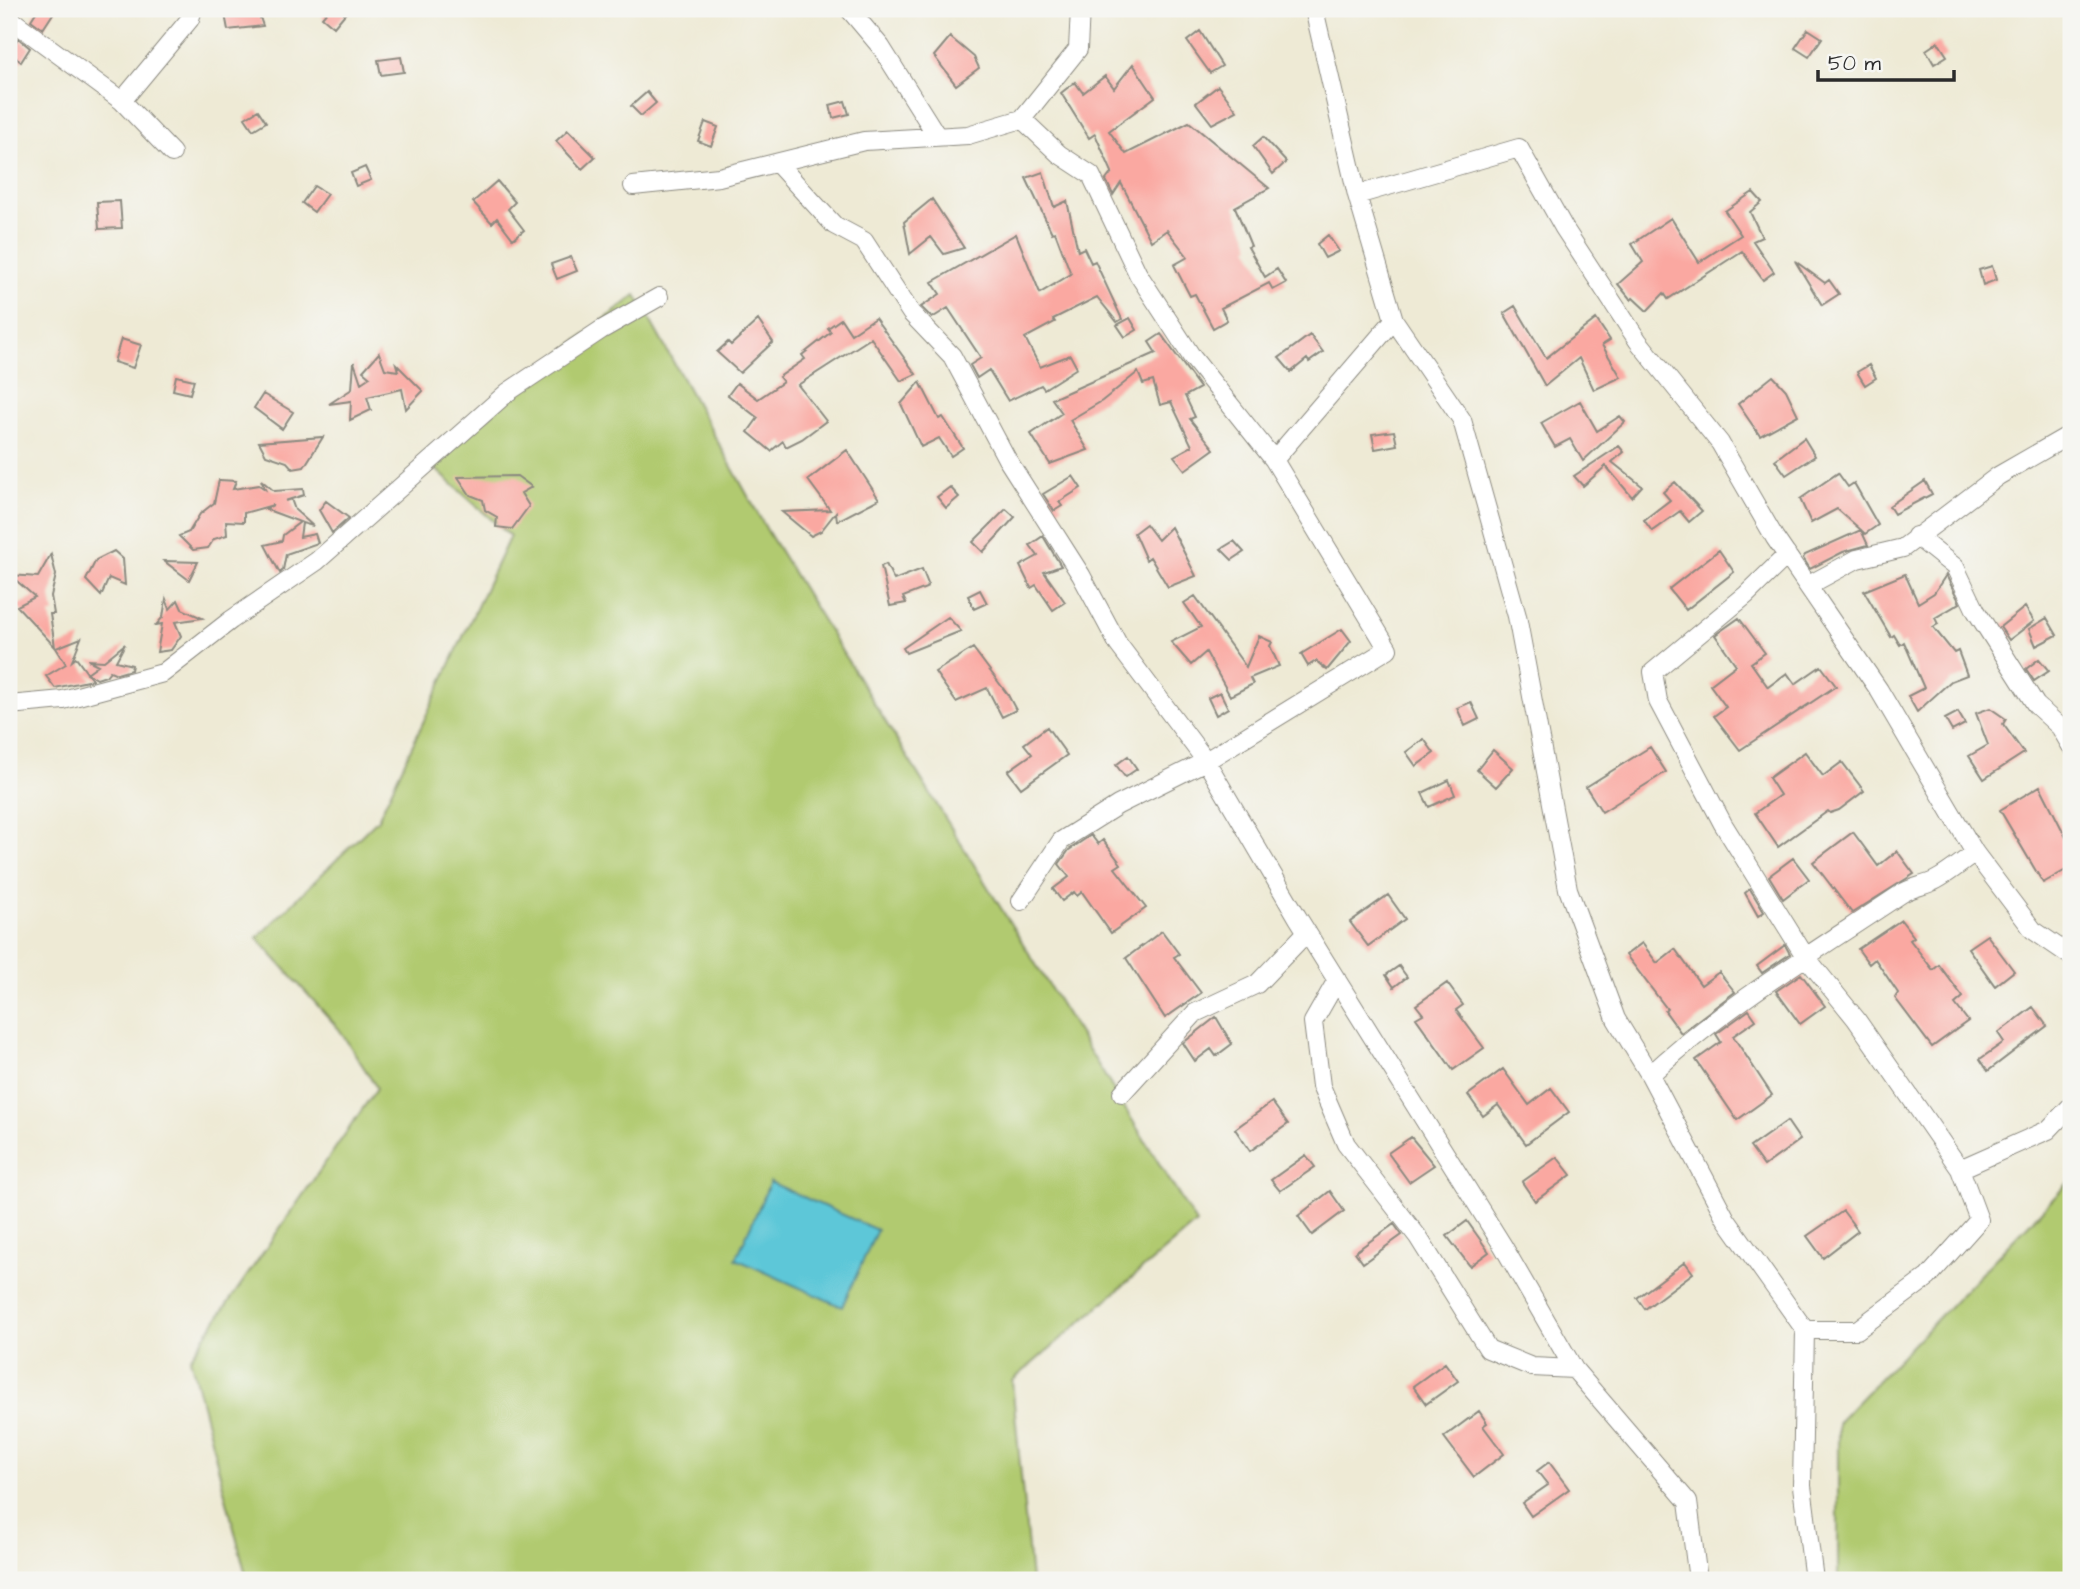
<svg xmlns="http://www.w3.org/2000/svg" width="2080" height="1589" viewBox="0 0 2080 1589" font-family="'Architects Daughter',sans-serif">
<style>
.green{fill:#b1ca70;stroke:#6e7a4e;stroke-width:2}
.water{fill:#5dc7d8;stroke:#447982;stroke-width:2}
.building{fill:#faa8a1}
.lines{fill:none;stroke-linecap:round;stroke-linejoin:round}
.street-casing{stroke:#8c8a80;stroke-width:20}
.street{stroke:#fff;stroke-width:18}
</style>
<rect width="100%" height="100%" fill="#f6f6f2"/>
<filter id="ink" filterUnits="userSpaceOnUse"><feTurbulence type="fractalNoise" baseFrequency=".0143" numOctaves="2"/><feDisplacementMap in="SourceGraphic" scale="14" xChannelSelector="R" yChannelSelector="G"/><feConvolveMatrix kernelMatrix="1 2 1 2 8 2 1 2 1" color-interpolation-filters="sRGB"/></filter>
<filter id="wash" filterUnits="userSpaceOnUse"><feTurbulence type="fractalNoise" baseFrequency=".00686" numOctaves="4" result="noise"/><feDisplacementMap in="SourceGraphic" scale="28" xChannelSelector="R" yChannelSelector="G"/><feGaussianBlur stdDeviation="1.57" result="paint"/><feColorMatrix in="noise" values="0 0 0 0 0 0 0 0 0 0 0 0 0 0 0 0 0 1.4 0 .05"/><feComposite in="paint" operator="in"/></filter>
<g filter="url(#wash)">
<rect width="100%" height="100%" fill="#eeead5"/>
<path class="green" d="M 636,295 L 768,532 L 1196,1223 L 1012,1381 L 1031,1580 L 249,1580 L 246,1575 L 190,1358 L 377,1088 L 339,1029 L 257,938 L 378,819 L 510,536 L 432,466 L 553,360 Z
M 2071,1180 L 2071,1580 L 1838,1580 L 1838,1422 Z"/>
<path class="water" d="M 770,1182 L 877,1230 L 842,1307 L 736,1259 Z"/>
<g id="blocks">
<path class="building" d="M 38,9 L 56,9 L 43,29 L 31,20 Z
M 224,9 L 257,9 L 263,26 L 228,30 Z
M 329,9 L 349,9 L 334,27 L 322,17 Z
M 1808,29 L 1822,38 L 1809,57 L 1795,48 Z
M 1200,31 L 1222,66 L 1210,73 L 1187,41 Z
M 950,37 L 974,57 L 979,68 L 956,85 L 934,56 Z
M 18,38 L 30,48 L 21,62 L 9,52 Z
M 1938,42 L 1947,56 L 1934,64 L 1926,50 Z
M 401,57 L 404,72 L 381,75 L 378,60 Z
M 1133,64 L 1155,97 L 1109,131 L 1126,154 L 1189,122 L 1269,188 L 1235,207 L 1251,246 L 1248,247 L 1265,277 L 1277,269 L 1286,283 L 1273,290 L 1269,283 L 1221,308 L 1227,320 L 1213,328 L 1195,294 L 1190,296 L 1174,265 L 1188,257 L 1167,230 L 1151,241 L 1121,183 L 1113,195 L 1106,180 L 1112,172 L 1095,134 L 1089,138 L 1061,93 L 1075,82 L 1083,93 L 1105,76 L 1114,88 Z
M 1218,86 L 1237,111 L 1212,124 L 1196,103 Z
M 647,92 L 656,103 L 641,116 L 631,106 Z
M 845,101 L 849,114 L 833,118 L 830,105 Z
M 258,110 L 266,122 L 253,130 L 245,118 Z
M 705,122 L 718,127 L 711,146 L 698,141 Z
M 568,130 L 595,157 L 582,169 L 556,141 Z
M 1263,137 L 1286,162 L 1273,174 L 1253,146 Z
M 365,167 L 371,180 L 356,186 L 351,173 Z
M 1043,172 L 1054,207 L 1067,201 L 1078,251 L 1084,248 L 1091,263 L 1095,261 L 1122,319 L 1117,322 L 1097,297 L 1053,319 L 1055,322 L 1025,338 L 1040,367 L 1070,355 L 1077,368 L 1044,389 L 1041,385 L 1008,401 L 989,370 L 977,378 L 970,365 L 981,358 L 948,308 L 932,318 L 921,307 L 940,294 L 932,282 L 1016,234 L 1040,293 L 1071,274 L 1055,232 L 1052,233 L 1026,178 Z
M 497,181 L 515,202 L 508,209 L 524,230 L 513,239 L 497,218 L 492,223 L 473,202 Z
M 314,186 L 327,194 L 314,212 L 302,203 Z
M 1753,192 L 1762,202 L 1750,212 L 1762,237 L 1753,241 L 1774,272 L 1763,280 L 1742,251 L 1668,299 L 1664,293 L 1647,311 L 1633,298 L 1631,300 L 1618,284 L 1643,262 L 1632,244 L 1671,218 L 1699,262 L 1741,235 L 1725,211 Z
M 932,199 L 964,248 L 944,254 L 931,237 L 910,254 L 904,222 Z
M 120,201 L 122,228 L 99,229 L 97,202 Z
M 1328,235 L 1339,251 L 1325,258 L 1317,244 Z
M 571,257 L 577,271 L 557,279 L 551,264 Z
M 1795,261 L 1825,283 L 1829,280 L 1839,294 L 1822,305 Z
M 1992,266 L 1996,280 L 1983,285 L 1979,270 Z
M 1515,306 L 1546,358 L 1596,319 L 1610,340 L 1602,345 L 1621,377 L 1594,390 L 1579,358 L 1545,386 L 1504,313 Z
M 875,318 L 916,374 L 901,381 L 871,338 L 798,385 L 826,421 L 802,439 L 786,447 L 783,441 L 771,451 L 748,432 L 758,418 L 728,395 L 737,383 L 758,399 L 783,382 L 779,377 L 805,359 L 802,355 L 831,332 L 828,328 L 841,319 L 851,334 Z
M 1130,318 L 1137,330 L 1125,337 L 1117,325 Z
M 758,320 L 773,342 L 740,373 L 717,352 L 728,342 L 731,345 Z
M 1161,334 L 1200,388 L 1185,396 L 1195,417 L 1190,419 L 1214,449 L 1185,470 L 1174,456 L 1192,446 L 1171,402 L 1160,405 L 1153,381 L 1143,384 L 1138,372 L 1102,401 L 1070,420 L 1088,450 L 1050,464 L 1031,434 L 1062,413 L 1052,399 L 1156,353 L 1149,342 Z
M 1310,335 L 1323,352 L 1309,362 L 1307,359 L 1291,372 L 1279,358 Z
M 121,339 L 141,345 L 133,368 L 114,362 Z
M 379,353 L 385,369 L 398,371 L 396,364 L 423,391 L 406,409 L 402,389 L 367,397 L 371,410 L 350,420 L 351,401 L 329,404 L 352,389 L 354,362 L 361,383 L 370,377 L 363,371 Z
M 1869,365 L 1876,378 L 1865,385 L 1857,372 Z
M 176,376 L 194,380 L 190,394 L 173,390 Z
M 1773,376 L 1786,390 L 1798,415 L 1760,436 L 1738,404 Z
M 920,382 L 939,419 L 943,417 L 963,448 L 951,456 L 939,438 L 921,447 L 901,404 Z
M 263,394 L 293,412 L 282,429 L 254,408 Z
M 1580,401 L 1597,431 L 1620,416 L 1625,422 L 1583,461 L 1570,439 L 1555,447 L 1541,423 Z
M 1394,431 L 1397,445 L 1375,449 L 1372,434 Z
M 323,437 L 304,467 L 293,469 L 287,462 L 266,455 L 259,442 Z
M 1804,438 L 1815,456 L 1786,475 L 1775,460 Z
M 1619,446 L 1624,452 L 1612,462 L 1642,486 L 1632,497 L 1606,466 L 1583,486 L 1574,476 Z
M 847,450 L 879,499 L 837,521 L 836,512 L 821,531 L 811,536 L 782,512 L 830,510 L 808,480 Z
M 1838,473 L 1848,487 L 1854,483 L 1878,525 L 1865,534 L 1861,530 L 1868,545 L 1843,552 L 1810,569 L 1803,558 L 1805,555 L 1861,530 L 1837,509 L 1811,523 L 1800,499 Z
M 517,476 L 532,487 L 521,493 L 529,506 L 512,529 L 496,527 L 497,517 L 485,510 L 483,500 L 470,495 L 458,477 Z
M 1073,476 L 1081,488 L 1059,502 L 1062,506 L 1054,511 L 1043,494 Z
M 219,480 L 236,481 L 233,489 L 259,485 L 265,489 L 261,480 L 274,491 L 303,489 L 304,495 L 285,501 L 291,499 L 295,510 L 313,526 L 302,523 L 300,537 L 315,534 L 318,543 L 286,554 L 283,570 L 280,573 L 265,545 L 282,541 L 283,535 L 300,522 L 265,509 L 273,505 L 244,513 L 244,522 L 226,521 L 227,535 L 214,539 L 208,548 L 193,550 L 179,536 L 189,532 L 200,514 L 214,503 Z
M 1925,481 L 1932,494 L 1894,514 L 1889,506 Z
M 1675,482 L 1702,511 L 1689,522 L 1680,511 L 1652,531 L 1644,520 L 1670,500 L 1663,492 Z
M 950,487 L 959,497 L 946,508 L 937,497 Z
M 326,501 L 349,518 L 332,533 L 319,510 Z
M 1006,509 L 1015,517 L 983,552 L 973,542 Z
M 1146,524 L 1158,540 L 1171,527 L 1196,576 L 1168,587 L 1150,557 L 1146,560 L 1134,533 Z
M 1043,536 L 1061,566 L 1044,572 L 1065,602 L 1053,610 L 1036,585 L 1031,588 L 1020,566 L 1038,556 L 1030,545 Z
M 1234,541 L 1244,552 L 1232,560 L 1221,549 Z
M 1719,550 L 1734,572 L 1686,610 L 1669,589 Z
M 114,551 L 123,559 L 125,585 L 109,578 L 101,596 L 86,580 L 96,560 Z
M 51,554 L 56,575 L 51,596 L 54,614 L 50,614 L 55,647 L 17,606 L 35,597 L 10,575 L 38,577 Z
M 164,561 L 198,562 L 189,580 Z
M 886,564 L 894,580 L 922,569 L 928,584 L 926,588 L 903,597 L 906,603 L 890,606 L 881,566 Z
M 1905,574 L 1918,603 L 1934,593 L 1946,575 L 1960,603 L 1935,618 L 1938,624 L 1933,627 L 1954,653 L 1958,651 L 1967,675 L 1951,681 L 1917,712 L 1908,696 L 1924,688 L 1904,642 L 1900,645 L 1894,635 L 1891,637 L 1864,591 Z
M 980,590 L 987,603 L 974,609 L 968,596 Z
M 1195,596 L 1246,667 L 1259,636 L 1272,642 L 1270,646 L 1279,666 L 1250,678 L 1253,684 L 1230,696 L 1206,652 L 1191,665 L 1171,642 L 1201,627 L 1184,603 Z
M 166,599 L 170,609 L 178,600 L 182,609 L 202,618 L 175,622 L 181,636 L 171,650 L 157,652 L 162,624 L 156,625 L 163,617 Z
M 2025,607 L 2034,621 L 2009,640 L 2000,627 Z
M 948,617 L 961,631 L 906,653 L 903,648 Z
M 1739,618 L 1765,653 L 1751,663 L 1768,687 L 1787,673 L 1795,684 L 1821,666 L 1836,686 L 1740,750 L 1714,716 L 1726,707 L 1710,685 L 1736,665 L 1715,635 Z
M 2047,618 L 2057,635 L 2036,646 L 2029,629 Z
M 1342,629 L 1351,641 L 1327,670 L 1316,661 L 1308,666 L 1301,654 Z
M 81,638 L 72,661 L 76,658 L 92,680 L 55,688 L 46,676 L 66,664 L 56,648 Z
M 125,644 L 116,661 L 132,665 L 131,670 L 117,674 L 110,671 L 106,676 L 97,679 L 87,673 L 98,665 L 88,660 L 104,661 Z
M 973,648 L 1008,695 L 1016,710 L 1002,717 L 987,688 L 956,702 L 935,672 Z
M 2039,659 L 2049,671 L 2034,681 L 2026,669 Z
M 1220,692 L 1228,708 L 1216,715 L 1208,698 Z
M 1471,702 L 1479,719 L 1465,726 L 1457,708 Z
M 1990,708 L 2006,719 L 2003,724 L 2024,753 L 1984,779 L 1969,756 L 1988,745 L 1976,713 Z
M 1958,712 L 1965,724 L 1952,731 L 1945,719 Z
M 1047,727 L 1067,755 L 1021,788 L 1008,771 L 1032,754 L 1024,744 Z
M 1424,739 L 1434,753 L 1416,766 L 1406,752 Z
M 1650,747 L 1666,772 L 1602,812 L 1586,787 Z
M 1493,750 L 1513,768 L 1496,787 L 1477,770 Z
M 1805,752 L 1823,776 L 1842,762 L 1864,791 L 1839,810 L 1830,813 L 1828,811 L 1778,847 L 1755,813 L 1780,795 L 1769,778 Z
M 1128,756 L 1137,769 L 1125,777 L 1116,765 Z
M 1449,780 L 1455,795 L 1429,807 L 1422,793 Z
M 2040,786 L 2071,847 L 2071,867 L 2043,883 L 2000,810 Z
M 1853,832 L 1878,866 L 1897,851 L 1914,874 L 1852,913 L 1813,862 Z
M 1091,835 L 1098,844 L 1103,840 L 1121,864 L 1115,868 L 1146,908 L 1111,933 L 1082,892 L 1077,896 L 1074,892 L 1062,901 L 1053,889 L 1069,877 L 1059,864 L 1069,850 Z
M 1793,858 L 1809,879 L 1783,899 L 1769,876 Z
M 1750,889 L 1764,912 L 1758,916 L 1745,893 Z
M 1388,895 L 1405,919 L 1368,946 L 1350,922 Z
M 1901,920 L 1914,937 L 1910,940 L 1933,970 L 1939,965 L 1963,997 L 1955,1004 L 1968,1021 L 1932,1047 L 1895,998 L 1898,993 L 1875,959 L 1869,964 L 1858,949 Z
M 1162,931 L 1179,954 L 1174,957 L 1201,993 L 1165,1018 L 1126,958 Z
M 1987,935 L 2014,971 L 1995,986 L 1968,948 Z
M 1642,943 L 1657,963 L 1675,949 L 1701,985 L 1719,972 L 1735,992 L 1681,1033 L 1665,1011 L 1667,1009 L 1626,955 Z
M 1785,945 L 1790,954 L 1762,973 L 1757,966 Z
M 1399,966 L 1407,977 L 1394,987 L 1386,975 Z
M 1801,974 L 1825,1006 L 1800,1024 L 1776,991 Z
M 1447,983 L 1463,1005 L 1456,1010 L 1484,1048 L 1453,1070 L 1416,1018 L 1423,1014 L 1416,1005 Z
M 2033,1007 L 2047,1026 L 1988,1071 L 1980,1059 L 2004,1042 L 1998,1033 Z
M 1749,1010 L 1756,1020 L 1733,1036 L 1772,1095 L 1737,1120 L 1696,1060 L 1721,1042 L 1716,1034 Z
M 1216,1017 L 1232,1044 L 1216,1056 L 1211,1049 L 1195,1061 L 1183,1043 Z
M 1503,1069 L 1529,1105 L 1551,1088 L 1569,1112 L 1526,1144 L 1498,1105 L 1483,1116 L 1468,1095 Z
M 1272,1102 L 1288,1124 L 1250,1151 L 1235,1129 Z
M 1787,1121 L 1800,1140 L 1764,1166 L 1750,1147 Z
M 1411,1137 L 1434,1165 L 1409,1182 L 1388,1153 Z
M 1306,1155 L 1315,1167 L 1280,1191 L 1271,1180 Z
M 1557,1157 L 1571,1175 L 1535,1201 L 1522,1182 Z
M 1330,1191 L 1344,1211 L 1312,1235 L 1298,1216 Z
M 1843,1211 L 1858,1231 L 1823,1258 L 1807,1236 Z
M 1467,1221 L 1489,1252 L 1470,1266 L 1447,1236 Z
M 1394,1224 L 1402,1235 L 1363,1263 L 1355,1252 Z
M 1685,1262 L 1693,1273 L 1645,1309 L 1637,1298 Z
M 1445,1363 L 1458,1381 L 1426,1404 L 1413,1386 Z
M 1479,1411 L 1487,1423 L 1483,1426 L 1504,1454 L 1474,1477 L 1444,1437 Z
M 1549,1462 L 1569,1489 L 1531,1516 L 1522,1503 L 1548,1485 L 1537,1471 Z"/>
</g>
</g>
<g filter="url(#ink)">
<use href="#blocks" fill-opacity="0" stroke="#8c8a80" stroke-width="2"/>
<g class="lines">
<defs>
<path id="street" d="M 849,9 L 881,47 L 937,136
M 1314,9 L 1357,195 L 1394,320 L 1462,420 L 1517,616 L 1568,889 L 1616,1019 L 1650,1075 L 1726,1219 L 1805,1330 L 1802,1486 L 1814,1580
M 9,18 L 122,101 L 172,153
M 122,101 L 190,19 L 193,9
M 777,163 L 834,225 L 864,241 L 911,313 L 952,356 L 1007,459 L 1081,575 L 1118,644 L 1206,761 L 1298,918 L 1503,1246 L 1574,1369 L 1688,1502 L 1698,1580
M 633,186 L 719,177 L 864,141 L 968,135 L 1022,119 L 1078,49 L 1080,9
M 1357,195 L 1519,148 L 1564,228 L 1638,341 L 1720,443 L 1775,538 L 1879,690 L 1975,853 L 2033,930 L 2071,956
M 1274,460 L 1394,320
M 1916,536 L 1955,567 L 1976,611 L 2036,705 L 2060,727 L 2071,746
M 1787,555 L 1746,595 L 1653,672 L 1658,701 L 1723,824 L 1805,956 L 1856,1019 L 1960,1169
M 1809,585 L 1857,559 L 1903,548 L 1998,476 L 2071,434
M 9,705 L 63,700 L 163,673 L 231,620 L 317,561 L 508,392 L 601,330 L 659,297
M 1021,901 L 1061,841 L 1118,805 L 1206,761 L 1388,649 L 1274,460 L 1192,357 L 1138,274 L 1091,175 L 1059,154 L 1022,119
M 1337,980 L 1313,1022 L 1321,1086 L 1346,1144 L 1418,1237 L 1488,1349 L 1532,1367 L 1574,1369
M 1650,1075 C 1726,1005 1816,951 1901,894 C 1911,887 1925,886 1936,880 C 1949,873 1962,862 1975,853
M 1122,1093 L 1195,1013 L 1257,984 L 1307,932
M 1805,1330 L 1857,1330 L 1928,1277 L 1979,1220 L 1960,1169 L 2048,1130 L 2071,1106"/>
</defs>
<use href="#street" class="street-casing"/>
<use href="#street" class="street"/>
</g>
</g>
<rect width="2080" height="1589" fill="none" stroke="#f6f6f2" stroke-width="35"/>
<path d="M1818 70v10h136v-10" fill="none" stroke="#2b2b2b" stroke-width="3.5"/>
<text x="1828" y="70" font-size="21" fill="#2b2b2b" stroke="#f6f6f2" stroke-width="5" paint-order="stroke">50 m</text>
</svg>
